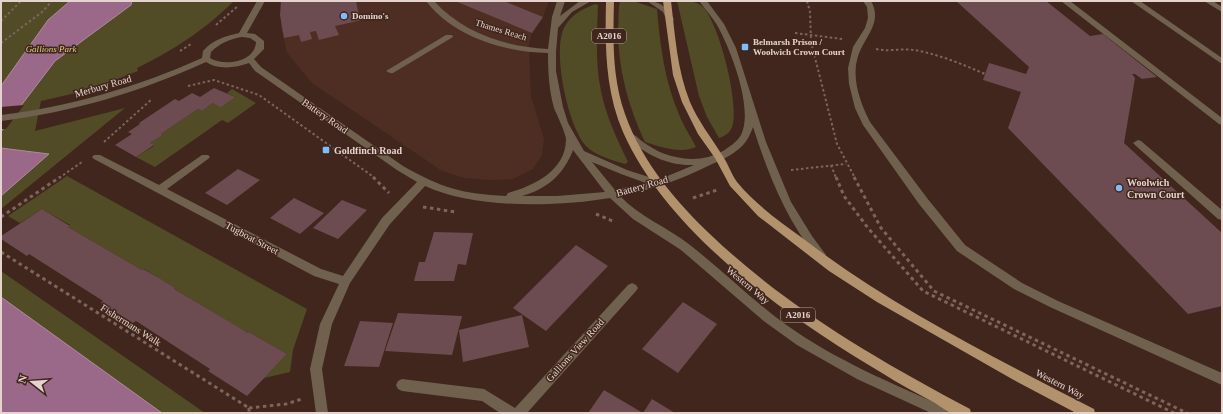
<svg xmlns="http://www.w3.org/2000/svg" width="1223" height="414" viewBox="0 0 1223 414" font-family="Georgia,serif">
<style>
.built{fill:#4e2d22}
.green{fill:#514c25}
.water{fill:#9a6989;stroke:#b0899d}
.pier{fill:#40261c}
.building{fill:#6c4c50}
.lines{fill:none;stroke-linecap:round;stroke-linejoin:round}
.path-far1{stroke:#7c655c;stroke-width:2;stroke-dasharray:2.5 2.5;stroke-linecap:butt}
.path{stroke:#7c655c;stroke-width:3;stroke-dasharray:3.5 3.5;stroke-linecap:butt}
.minor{fill:#70614f;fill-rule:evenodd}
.major{fill:#b1926d;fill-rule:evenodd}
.poi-dot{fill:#7fbdfa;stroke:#40261c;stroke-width:1.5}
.labels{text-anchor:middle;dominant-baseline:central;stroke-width:3;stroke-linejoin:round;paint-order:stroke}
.far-poi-label{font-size:9px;font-weight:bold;fill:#e5d3cd;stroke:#40261c;text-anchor:start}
.far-street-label{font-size:9px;fill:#e5d3cd;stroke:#40261c}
.shield{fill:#40261c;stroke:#b49f98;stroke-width:1}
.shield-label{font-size:9px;font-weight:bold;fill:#e5d3cd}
.far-park-label{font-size:9px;font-style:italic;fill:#dcd27f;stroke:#40261c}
.street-label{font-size:10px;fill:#e5d3cd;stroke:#40261c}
.poi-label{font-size:10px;font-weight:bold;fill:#e5d3cd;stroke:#40261c;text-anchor:start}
</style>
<rect width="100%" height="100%" fill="#40261c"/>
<path class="built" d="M 281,1 L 549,1 L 543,17 L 532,33 L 529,44 L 531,96 L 544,139 L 542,155 L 533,169 L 513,179 L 489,180 L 464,178 L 442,171 L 312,83 L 287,53 L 281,27 Z"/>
<path class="green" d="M 1,1 L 234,1 C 202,32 175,49 137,68 L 138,71 L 89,90 L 41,101 L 35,131 L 125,108 L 1,209 Z
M 620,1 L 633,1 L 657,9 C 660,46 665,83 680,117 C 684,127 691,137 696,147 C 681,154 660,147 645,142 C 628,106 618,69 618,29 C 619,19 618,10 620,1 Z
M 677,1 C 687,1 695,0 703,7 C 719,23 740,105 732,127 C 730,133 725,136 719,138 L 707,117 L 699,96 Z
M 595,4 L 598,5 C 597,33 595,63 601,91 C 606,116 617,139 628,162 L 625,164 C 612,160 596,156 586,146 C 568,127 552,52 564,28 C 570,15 583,9 595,4 Z
M 232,89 L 256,103 L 228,123 L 222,120 L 155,167 L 136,157 L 154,146 L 150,143 L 163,135 L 161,134 L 198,109 L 202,111 L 213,103 L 235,97 L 227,93 Z
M 67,176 L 307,309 L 293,350 L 290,372 L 264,378 L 287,354 L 249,332 L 248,333 L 174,289 L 175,288 L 144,269 L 142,270 L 68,227 L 70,225 L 42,209 L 20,223 L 8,216 Z
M 1,271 L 205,413 L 1,413 Z"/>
<path class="water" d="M 70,1 L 132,1 L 131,5 L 55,61 L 1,132 L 1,86 L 48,20 Z
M 1,148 L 49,154 L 1,196 Z
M 1,297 L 162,413 L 1,413 Z"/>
<path class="pier" d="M 24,105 L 6,129 L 1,129 L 1,107 Z"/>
<path class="building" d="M 281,1 L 356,1 L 358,11 L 362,20 L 335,26 L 339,35 L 319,40 L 316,31 L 310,32 L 312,39 L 301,42 L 299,35 L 284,38 L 280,15 Z
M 455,1 L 504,1 L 543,17 L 532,33 Z
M 956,1 L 1046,1 L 1090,36 L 1103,34 L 1157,77 L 1142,79 L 1135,74 L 1132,74 L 1135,78 L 1124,143 L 1222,233 L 1222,306 L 1188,314 L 1008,128 L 1021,92 L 983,80 L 989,63 L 1026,74 L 1029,67 Z
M 214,88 L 235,97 L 221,107 L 213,103 L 202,111 L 198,109 L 161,134 L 163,135 L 150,143 L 154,145 L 136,157 L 115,145 L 132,134 L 128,132 L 140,124 L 139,123 L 175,99 L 179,101 L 192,93 L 200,97 Z
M 238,169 L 260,180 L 227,205 L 205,193 Z
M 294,198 L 324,213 L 300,234 L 270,218 Z
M 342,200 L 367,210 L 338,239 L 313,228 Z
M 42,209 L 70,226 L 68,227 L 142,270 L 143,269 L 159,278 L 175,288 L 174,289 L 235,325 L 248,333 L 249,332 L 287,354 L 247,396 L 208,371 L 210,369 L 136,321 L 133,323 L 101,303 L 103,301 L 29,254 L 27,256 L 1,239 L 1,236 Z
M 434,232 L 473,233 L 466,265 L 458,264 L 454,281 L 414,281 L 419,262 L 425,262 Z
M 576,245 L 608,266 L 546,331 L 513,308 Z
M 683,302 L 717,324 L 678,373 L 642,349 Z
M 398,313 L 462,316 L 452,355 L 385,351 Z
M 522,315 L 529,347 L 463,362 L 459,330 Z
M 360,321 L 393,323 L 379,367 L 344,366 Z
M 604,390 L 643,413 L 588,413 Z
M 652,399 L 675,413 L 643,413 Z"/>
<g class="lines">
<path class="path-far1" d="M 807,1 L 810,12 L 811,42 L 837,144 L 855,178
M 1,21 L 21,1
M 216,25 L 238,6
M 795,33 L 842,39
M 1,43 L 42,12 L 52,1
M 876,49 C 889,52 901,48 914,50 C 938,54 962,64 985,74
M 180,51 L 191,44
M 188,86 L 214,80 L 259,95 L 375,178
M 104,142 L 152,99
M 831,165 L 836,178
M 791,170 L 846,164
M 59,178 L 82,162"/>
<path class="path" d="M 373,177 L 389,193
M 836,177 L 844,196 L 868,228 L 923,291 L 1174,413
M 854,177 L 881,228 L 934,291 L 1187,413
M 693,198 L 717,190
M 423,207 L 456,212
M 596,214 L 615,222
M 1,217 L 60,177
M 1,252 L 249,408
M 249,408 L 286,404 L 302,399
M 249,408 L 249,413"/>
<path class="minor" d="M 257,1 L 265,1 L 247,33 L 255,34 L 264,41 L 264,49 L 254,59 L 261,67 L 403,166 C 442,188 462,194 506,196 L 508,193 C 533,186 566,171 566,139 C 566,134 557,115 554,108 C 549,90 548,72 548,53 C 504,52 454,37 426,1 L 434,1 C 463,33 506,47 548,49 L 552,17 L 557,1 L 565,1 L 560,16 L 580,1 L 591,1 L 572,12 L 558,28 L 556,52 L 556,71 L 563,107 L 568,123 L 584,151 L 627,170 L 658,180 L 694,165 C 668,166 647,155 628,139 L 626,137 L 628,135 C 631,134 631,133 634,135 C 637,136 640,140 643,142 C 653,149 664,155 676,157 C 692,161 709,159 723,151 C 729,147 737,142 741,135 C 754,109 731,50 717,25 C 712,17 705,9 699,1 L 707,1 L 724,24 L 736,48 L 766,142 L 791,202 L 812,236 L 826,255 L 825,258 L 821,259 L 817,258 C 786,219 768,174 753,127 C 750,135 747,142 740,148 C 731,156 719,161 708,166 C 680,180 651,190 620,196 C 640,217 667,227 690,245 C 722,270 752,300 785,324 C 835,360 893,384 950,409 L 951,413 L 931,413 L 857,379 L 797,345 L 765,322 L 681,250 L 633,219 L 610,198 C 557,207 474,209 425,186 L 390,224 L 350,283 L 332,324 L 322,369 L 328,413 L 316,413 L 310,369 L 320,324 L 339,284 L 314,276 L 94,159 L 92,157 L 94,155 L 100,155 L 159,185 L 202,155 L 208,155 L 210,157 L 208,159 L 167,189 L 321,269 L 343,276 L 382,218 L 417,182 L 397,170 L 255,71 L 249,63 C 235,68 218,70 206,62 C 140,92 73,112 1,121 L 1,115 C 72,106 137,87 202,58 L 203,51 C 212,40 226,36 239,33 ZM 242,37 L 250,38 L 256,42 C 255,62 225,67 210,58 L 211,52 C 220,43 230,39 242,37 ZM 573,150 L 605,192 L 557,196 L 522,196 C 547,189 564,174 573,150 ZM 592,162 L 621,174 L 646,183 L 615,190 Z
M 647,1 C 660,1 668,8 674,19 L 673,21 L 667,21 L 663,12 Z
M 863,1 L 871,1 C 884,24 862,38 857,60 C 852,81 861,104 870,122 L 927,198 L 965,245 L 1022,283 L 1058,301 L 1222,373 L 1222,385 L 1050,307 L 1014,289 L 957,251 L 919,204 L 863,125 L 855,108 L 849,84 L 848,68 L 853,47 L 865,28 L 868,18 L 867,7 Z
M 1061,1 L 1070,1 L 1222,118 L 1222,125 L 1219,124 Z
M 1131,1 L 1140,1 L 1222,58 L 1222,64 Z
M 1204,1 L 1213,1 L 1222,7 L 1222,12 Z
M 446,35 L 452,35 L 453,37 L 393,73 L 390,73 L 386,71 Z
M 1138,140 L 1141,141 L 1222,210 L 1222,220 L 1218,219 L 1135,145 L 1133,143 Z
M 632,283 L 636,285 L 638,288 L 636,291 L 527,413 L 500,413 L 482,401 L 402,391 L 398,389 L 396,385 L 398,381 L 402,379 L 484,389 L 515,408 L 628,285 Z"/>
<path class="major" d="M 606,1 L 614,1 C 613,39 612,78 625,114 C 642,162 676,202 712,236 C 788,308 878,360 970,409 L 971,413 C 966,413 959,414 953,413 C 947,412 940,406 935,403 C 917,393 899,384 882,373 C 788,317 669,235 623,132 C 605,90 605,46 606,1 Z
M 663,1 L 671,1 C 675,34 677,70 690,102 C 698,121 711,137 722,155 C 728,163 731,174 737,182 C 755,204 779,221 801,237 C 890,306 993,357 1094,409 L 1095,413 L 1076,413 L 1012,379 L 877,302 L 829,271 L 758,216 L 730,186 L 715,158 L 698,134 L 682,102 L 673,75 Z"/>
</g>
<g class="poi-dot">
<circle cx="344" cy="16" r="4"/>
<rect x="741" y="43" width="8" height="8" rx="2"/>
<rect x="322" y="146" width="8" height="8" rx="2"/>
<circle cx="1119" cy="188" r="4"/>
</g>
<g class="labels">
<g class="far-poi-label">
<text x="352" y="16">Domino's</text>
<text x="753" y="42">Belmarsh Prison /<tspan x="753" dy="10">Woolwich Crown Court</tspan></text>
</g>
<g class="far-street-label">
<text transform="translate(501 30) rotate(17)">Thames Reach</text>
</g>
<g class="shield">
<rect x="592" y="29" width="34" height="14" rx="3"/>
<rect x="781" y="308" width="34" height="14" rx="3"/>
</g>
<g class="shield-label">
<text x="609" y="36">A2016</text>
<text x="798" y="315">A2016</text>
</g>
<g class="far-park-label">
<text x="51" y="49">Gallions Park</text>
</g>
<g class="street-label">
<text transform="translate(103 86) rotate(-16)">Merbury Road</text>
<text transform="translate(325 116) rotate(35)">Battery Road</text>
<text transform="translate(642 186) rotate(-16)">Battery Road</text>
<text transform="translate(252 238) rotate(28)">Tugboat Street</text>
<text transform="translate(748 285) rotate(40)">Western Way</text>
<text transform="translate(131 325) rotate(32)">Fishermans Walk</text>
<text transform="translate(575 350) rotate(-48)">Gallions View Road</text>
<text transform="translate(1060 384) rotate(27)">Western Way</text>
</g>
<g class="poi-label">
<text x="334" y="150">Goldfinch Road</text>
<text x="1127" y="182">Woolwich<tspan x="1127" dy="12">Crown Court</tspan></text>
</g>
</g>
<rect width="1223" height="414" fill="none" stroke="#e5d3cd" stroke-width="4"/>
<g transform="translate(32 382) rotate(287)" stroke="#40261c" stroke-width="3" paint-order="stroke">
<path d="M0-3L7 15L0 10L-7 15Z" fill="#e5d3cd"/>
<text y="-6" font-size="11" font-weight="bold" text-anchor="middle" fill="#e5d3cd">N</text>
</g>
</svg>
